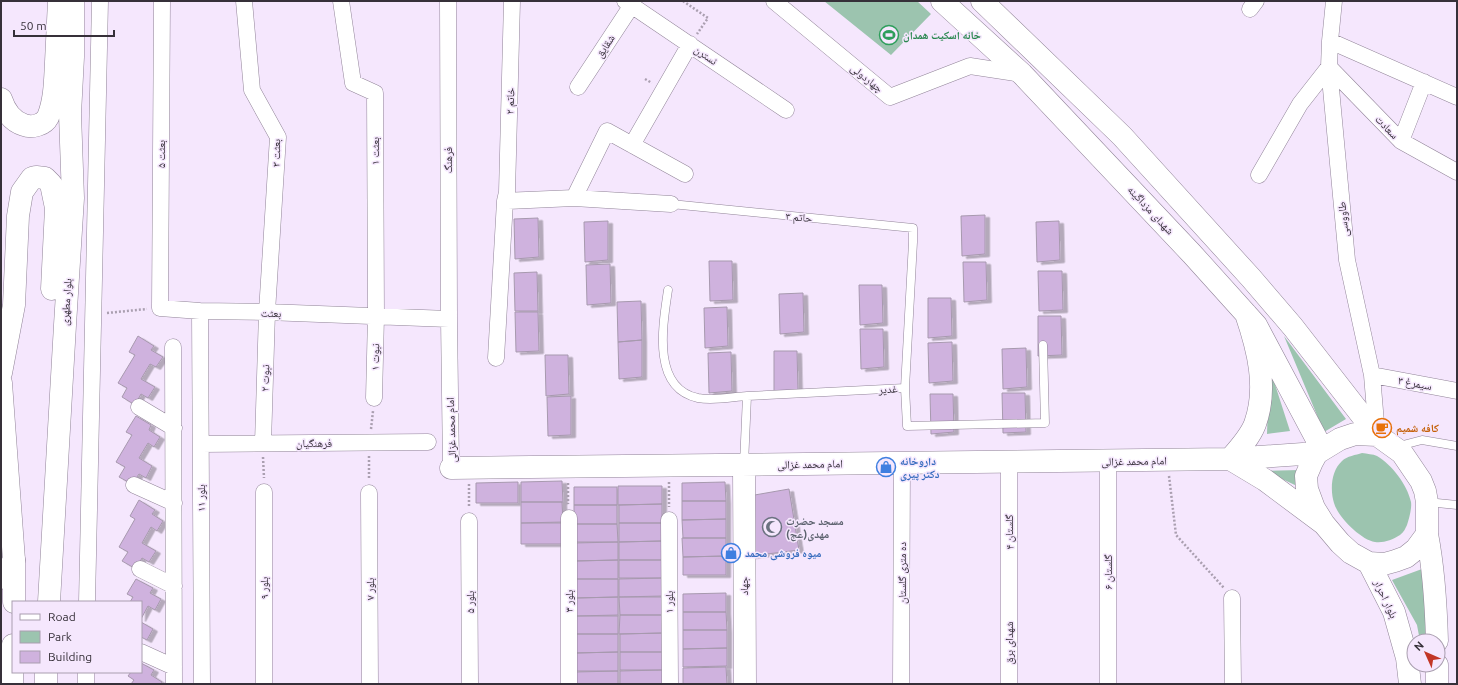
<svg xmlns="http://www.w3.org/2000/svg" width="1458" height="685" viewBox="0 0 1458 685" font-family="Ubuntu,'Noto Naskh Arabic',sans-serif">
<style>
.green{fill:#9cc4af}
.building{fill:#cfb2de;stroke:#a799ae;filter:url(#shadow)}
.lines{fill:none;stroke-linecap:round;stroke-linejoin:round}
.lane-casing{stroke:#918498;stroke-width:9}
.street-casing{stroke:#918498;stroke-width:17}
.secondary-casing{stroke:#918498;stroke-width:23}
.highway-casing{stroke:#918498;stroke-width:23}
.path{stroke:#aa9fb0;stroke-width:2.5;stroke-dasharray:2 2;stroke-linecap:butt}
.lane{stroke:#fff;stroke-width:8}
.street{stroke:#fff;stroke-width:16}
.secondary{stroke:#fff;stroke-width:22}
.highway{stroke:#fff;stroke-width:22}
.labels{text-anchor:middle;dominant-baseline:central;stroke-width:3;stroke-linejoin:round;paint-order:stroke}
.leisure-label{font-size:11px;font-weight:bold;fill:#27864d;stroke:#f5e7fd;text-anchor:start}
.street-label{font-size:11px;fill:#363039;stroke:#f5e7fd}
.food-label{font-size:11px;font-weight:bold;fill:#c56008;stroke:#f5e7fd;text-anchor:start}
.shop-label{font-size:11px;font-weight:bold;fill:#366cbe;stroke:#f5e7fd;text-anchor:start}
.worship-label{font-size:11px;font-weight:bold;fill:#5b616d;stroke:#f5e7fd;text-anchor:start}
</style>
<defs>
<filter id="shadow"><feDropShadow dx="4.5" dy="2.5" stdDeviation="0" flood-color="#0004"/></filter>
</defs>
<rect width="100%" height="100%" fill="#f5e7fd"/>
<path class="green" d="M 824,1 L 917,1 L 931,14 L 891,55 Z
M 1284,336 L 1346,419 L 1324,432 Z
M 1269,366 L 1290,431 L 1267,434 Z
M 1362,453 C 1367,454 1373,454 1377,456 C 1392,465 1407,484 1411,502 C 1412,508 1409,519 1407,525 C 1405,529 1404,532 1400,535 C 1392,540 1384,543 1375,542 C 1361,540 1338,517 1334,503 C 1330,490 1331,471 1342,461 C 1347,456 1356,455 1362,453 Z
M 1300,470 L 1297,486 L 1265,471 Z
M 1422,569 L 1429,641 L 1420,641 L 1417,625 L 1392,580 Z"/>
<path class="building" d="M 985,215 L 985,254 L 962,256 L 961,216 Z
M 538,218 L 539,257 L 515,259 L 514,219 Z
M 608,221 L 608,260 L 585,262 L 584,222 Z
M 1059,221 L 1060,260 L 1037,262 L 1036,222 Z
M 709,261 L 732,261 L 733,300 L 710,301 Z
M 963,262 L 986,262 L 987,300 L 964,302 Z
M 610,264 L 611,303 L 587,305 L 586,265 Z
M 1038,271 L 1062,271 L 1063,310 L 1039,311 Z
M 537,272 L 538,311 L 515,311 L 514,273 Z
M 859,285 L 882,285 L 883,323 L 860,325 Z
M 803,293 L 804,332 L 780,334 L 779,294 Z
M 928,298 L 951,298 L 952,336 L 928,338 Z
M 641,301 L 642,340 L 618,342 L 617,302 Z
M 727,307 L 728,346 L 705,348 L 704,308 Z
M 515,312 L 538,312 L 539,351 L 516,352 Z
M 1038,316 L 1061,316 L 1062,355 L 1038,356 Z
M 860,329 L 883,329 L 884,367 L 861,369 Z
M 138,336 L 154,346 L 151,350 L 163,357 L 156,367 L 150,364 L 141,379 L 155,387 L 148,398 L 141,394 L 135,405 L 122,397 L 127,388 L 118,383 L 135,355 L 129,352 Z
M 642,340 L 642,377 L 619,379 L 618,342 Z
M 952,342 L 953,381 L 929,383 L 928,343 Z
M 1026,348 L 1027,387 L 1003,389 L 1002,349 Z
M 774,351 L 797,351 L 798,390 L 774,391 Z
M 731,352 L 732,391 L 709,393 L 708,353 Z
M 545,355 L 568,355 L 569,394 L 546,396 Z
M 1002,393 L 1025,393 L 1026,432 L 1003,433 Z
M 930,394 L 953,394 L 954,432 L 931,434 Z
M 571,396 L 571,435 L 548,436 L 547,397 Z
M 136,416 L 151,425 L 149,430 L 160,437 L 154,447 L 148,443 L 139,458 L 152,466 L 146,478 L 139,474 L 132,484 L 119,477 L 125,467 L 116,462 L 132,435 L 126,432 Z
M 562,481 L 563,502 L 521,502 L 521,482 Z
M 518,482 L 518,503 L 476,503 L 476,483 Z
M 725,482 L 726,501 L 682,501 L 682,483 Z
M 618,486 L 662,486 L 662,504 L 618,505 Z
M 574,487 L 617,487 L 617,505 L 574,505 Z
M 789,489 L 799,550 L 751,556 L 749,496 Z
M 139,500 L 155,510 L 152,514 L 163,521 L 157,531 L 151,527 L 142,543 L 156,551 L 149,562 L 142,558 L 136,569 L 122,561 L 128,552 L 119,547 L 135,519 L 130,516 Z
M 682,501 L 726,501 L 726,519 L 682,520 Z
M 521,502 L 562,502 L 563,522 L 521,523 Z
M 662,504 L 662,523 L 619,523 L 619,505 Z
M 574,505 L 617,505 L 617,524 L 574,524 Z
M 726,519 L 726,538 L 683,538 L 682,520 Z
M 521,523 L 562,523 L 563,544 L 521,544 Z
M 619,523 L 662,523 L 662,541 L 619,542 Z
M 574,524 L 617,524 L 618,542 L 574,542 Z
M 682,538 L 726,538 L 726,556 L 683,557 Z
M 662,541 L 662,560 L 619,560 L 619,542 Z
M 618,542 L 618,560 L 574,561 L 574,543 Z
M 726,556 L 726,575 L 683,575 L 683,557 Z
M 618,560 L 618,579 L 574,579 L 574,561 Z
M 619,560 L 662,560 L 662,578 L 619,578 Z
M 663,578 L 663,596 L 619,597 L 619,579 Z
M 136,579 L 153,588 L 150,593 L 161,599 L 155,610 L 148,606 L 141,619 L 141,602 L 130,602 L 133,597 L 127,594 Z
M 575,579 L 618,579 L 618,597 L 575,598 Z
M 726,593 L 726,612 L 683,612 L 683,594 Z
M 618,597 L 618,615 L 575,616 L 575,598 Z
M 619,597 L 663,597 L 663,615 L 620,615 Z
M 683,612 L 726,612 L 727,630 L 683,630 Z
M 620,615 L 663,615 L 663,633 L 619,634 Z
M 575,616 L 618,616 L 618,634 L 575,634 Z
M 141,622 L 153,629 L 147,640 L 141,637 Z
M 683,630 L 727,630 L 727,648 L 683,649 Z
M 663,633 L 663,652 L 620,652 L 620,634 Z
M 575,634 L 618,634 L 618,652 L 575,653 Z
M 727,648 L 727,666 L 683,667 L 683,649 Z
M 618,652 L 618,671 L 575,671 L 575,653 Z
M 620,652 L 663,652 L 663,670 L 620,670 Z
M 141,663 L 154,670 L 151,675 L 162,682 L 161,684 L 131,684 L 134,680 L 128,676 L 131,672 L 141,672 Z
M 726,667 L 727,684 L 683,684 L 683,668 Z
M 663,670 L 663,684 L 620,684 L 620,671 Z
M 618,671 L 618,684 L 575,684 L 575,672 Z"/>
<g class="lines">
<defs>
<path id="lane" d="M 671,204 L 913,228 L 913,242 L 905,388 L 747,396
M 668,290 C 663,324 651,388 698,398 C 714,401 732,397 747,396 L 744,464
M 905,388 L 907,426 L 1045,423 L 1043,345
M 1399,446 L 1422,440 L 1457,446
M 1427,502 L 1457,505"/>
<path id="street" d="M 162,1 L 160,308 L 200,311 L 267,312 L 449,319
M 244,1 L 252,90 L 278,137 L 267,312 L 263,443
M 341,1 L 353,83 L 375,93 L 376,316 L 374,398
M 448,1 L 449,319 L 451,468
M 625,1 L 786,110
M 774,1 L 890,97 L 970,66 L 1022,74
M 1334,1 L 1330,41 L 1329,67 L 1347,260 L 1372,375 L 1377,435
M 1250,9 L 1256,1
M 1330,41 L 1457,97
M 578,87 L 632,5
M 1401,141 L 1424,82
M 632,145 L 690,44
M 1259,175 L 1300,104 L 1329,67 L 1401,141 L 1457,172
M 574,198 L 607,131 L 685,174
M 505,201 L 507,192 L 512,1
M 200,311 L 202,684
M 173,347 L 174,684
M 496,358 L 505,201 L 574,198 L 671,204
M 1372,375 L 1457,391
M 139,407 L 174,428
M 201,444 L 428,442
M 1108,461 L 1108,684
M 1009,462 L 1009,684
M 134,485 L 174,503
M 264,492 L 264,684
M 369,493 L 370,684
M 569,518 L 569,684
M 669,520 L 670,684
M 469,521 L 470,684
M 140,569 L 174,586
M 1232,598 L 1233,684
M 87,602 L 100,1
M 141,652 L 174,667
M 86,684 L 86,672
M 901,684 L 902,463"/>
<path id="secondary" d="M 942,1 L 1022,74 L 1192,254 L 1256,325 L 1322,449
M 982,1 L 1122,136 L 1251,278 L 1293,327 L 1377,435
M 1246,314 C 1258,349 1268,388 1255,424 C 1250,437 1239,449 1230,459 L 1265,480 L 1324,524 L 1340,543 L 1351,553 L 1369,563 L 1384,564 L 1395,561 L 1406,557 L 1416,549 L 1427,534 L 1427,502 L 1425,491 L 1421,481 L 1402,453 L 1377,435 L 1355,434 L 1340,439 L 1317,453 L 1312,462 L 1306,476 L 1307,489 L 1314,508 L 1324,524
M 744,465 L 745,684
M 451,468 L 1230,459 L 1317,453
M 1427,534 C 1434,570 1436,605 1437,641
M 1369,563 L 1394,612 L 1407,658 L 1410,684
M 1,578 L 6,574 L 14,560
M 1437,665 L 1437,684"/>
<path id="highway" d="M 1,99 C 5,111 11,121 24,125 C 32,128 44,125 48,117 C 55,100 55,80 56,62 C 57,42 58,21 59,1
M 1,373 L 14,305 L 18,216 L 22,192 L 32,178 L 36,177 L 45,178 L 51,184 L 56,208 L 52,289
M 1,383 L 14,560 L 14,602
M 49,602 L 65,325 L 73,198 L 70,114 L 73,57 L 73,1
M 12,684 L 13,645
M 46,684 L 46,672"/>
</defs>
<use href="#lane" class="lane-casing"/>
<use href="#street" class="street-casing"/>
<use href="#secondary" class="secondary-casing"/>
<use href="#highway" class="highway-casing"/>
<path class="path" d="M 683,1 L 708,18 L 697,34
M 645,79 L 652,83
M 107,313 L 147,309
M 371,429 L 373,411
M 369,456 L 369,479
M 263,457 L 264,478
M 1169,476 L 1176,535 L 1224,588
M 669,482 L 669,507
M 568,483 L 568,504
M 469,484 L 469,507"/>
<use href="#lane" class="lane"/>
<use href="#street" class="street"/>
<use href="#secondary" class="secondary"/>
<use href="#highway" class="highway"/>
</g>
<defs>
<symbol id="stadium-ring" viewBox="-11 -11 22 22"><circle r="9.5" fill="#f5e7fd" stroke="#2e9e5b" stroke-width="1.5"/><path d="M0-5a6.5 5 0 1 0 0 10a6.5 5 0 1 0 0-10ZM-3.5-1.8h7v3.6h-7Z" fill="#2e9e5b"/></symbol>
<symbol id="cafe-ring" viewBox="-11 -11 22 22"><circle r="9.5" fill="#f5e7fd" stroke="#e8710a" stroke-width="1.5"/><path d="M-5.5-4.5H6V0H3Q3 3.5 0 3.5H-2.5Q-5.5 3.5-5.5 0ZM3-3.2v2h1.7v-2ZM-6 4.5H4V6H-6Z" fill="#e8710a"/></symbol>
<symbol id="shop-ring" viewBox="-11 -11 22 22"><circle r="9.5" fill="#f5e7fd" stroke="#3f7fe0" stroke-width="1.5"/><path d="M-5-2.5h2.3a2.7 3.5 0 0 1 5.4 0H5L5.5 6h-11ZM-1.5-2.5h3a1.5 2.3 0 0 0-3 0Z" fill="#3f7fe0"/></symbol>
<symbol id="mosque-ring" viewBox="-11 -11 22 22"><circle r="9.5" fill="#f5e7fd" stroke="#6b7280" stroke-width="1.5"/><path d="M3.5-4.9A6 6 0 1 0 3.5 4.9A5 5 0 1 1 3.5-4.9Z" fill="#6b7280"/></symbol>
</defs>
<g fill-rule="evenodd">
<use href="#stadium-ring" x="878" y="24" width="22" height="22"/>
<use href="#cafe-ring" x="1371" y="417" width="22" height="22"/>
<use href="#shop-ring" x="875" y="456" width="22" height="22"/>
<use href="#mosque-ring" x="761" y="516" width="22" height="22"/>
<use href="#shop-ring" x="720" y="542" width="22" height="22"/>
</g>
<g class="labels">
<g class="leisure-label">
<text x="903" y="35">خانه اسكيت همدان</text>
</g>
<g class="street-label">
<text transform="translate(605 46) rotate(-57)">شقایق</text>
<text transform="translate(706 55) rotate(35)">نسترن</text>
<text transform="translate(867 78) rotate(39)">چهاردولی</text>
<text transform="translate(510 101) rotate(-88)">خاتم ۲</text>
<text transform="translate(1387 127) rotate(46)">سعادت</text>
<text transform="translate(375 151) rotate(-90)">بعثت ۱</text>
<text transform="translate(276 153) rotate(-89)">بعثت ۳</text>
<text transform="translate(161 154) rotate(-90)">بعثت ۵</text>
<text transform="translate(448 160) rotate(-90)">فرهنگ</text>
<text transform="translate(1151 210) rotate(47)">شهدای مزداگینه</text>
<text transform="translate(799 217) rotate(5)">حاتم ۳</text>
<text transform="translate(1343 219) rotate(-95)">طاووسی</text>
<text transform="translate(66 302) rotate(-86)">بلوار مطهری</text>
<text transform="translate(271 313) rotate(1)">بعثت</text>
<text transform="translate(375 357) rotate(-89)">نبوت ۱</text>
<text transform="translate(265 378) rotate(-88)">نبوت ۲</text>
<text transform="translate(1415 383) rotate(11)">سیمرغ ۳</text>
<text transform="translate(888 389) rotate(-3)">غدیر</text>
<text transform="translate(451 430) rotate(-92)">امام محمد غزالی</text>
<text x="314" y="443">فرهنگیان</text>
<text transform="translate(1134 461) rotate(-1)">امام محمد غزالی</text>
<text transform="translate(810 464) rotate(-1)">امام محمد غزالی</text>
<text transform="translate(201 498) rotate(-90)">بلور ۱۱</text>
<text transform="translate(1009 532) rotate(-90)">گلستان ۴</text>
<text transform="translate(1108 572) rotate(-90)">گلستان ۶</text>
<text transform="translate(902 573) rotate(-90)">ده متری گلستان</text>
<text transform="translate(744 586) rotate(-90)">جهاد</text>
<text transform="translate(264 588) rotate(-90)">بلور ۹</text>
<text transform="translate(370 589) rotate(-90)">بلور ۷</text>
<text transform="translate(1386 599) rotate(65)">بلوار احرار</text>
<text transform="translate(569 601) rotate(-90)">بلور ۳</text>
<text transform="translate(470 602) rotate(-90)">بلور ۵</text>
<text transform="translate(669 602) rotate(-90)">بلور ۱</text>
<text transform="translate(1009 643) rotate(-90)">شهدای برق</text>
</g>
<g class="food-label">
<text x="1396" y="428">کافه شمیم</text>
</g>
<g class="shop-label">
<text x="900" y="461">داروخانه<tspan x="900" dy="13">دکتر پیری</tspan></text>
<text x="745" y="553">میوه فروشی محمد</text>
</g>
<g class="worship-label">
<text x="786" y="521">مسجد حضرت<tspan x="786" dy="13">مهدی(عج)</tspan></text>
</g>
</g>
<rect width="1458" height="685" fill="none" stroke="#363039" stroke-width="4"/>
<rect x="12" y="601" width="130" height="72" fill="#f5e7fd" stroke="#a99eaf"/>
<rect x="20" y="614" width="20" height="6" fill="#ffffff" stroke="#a99eaf"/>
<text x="48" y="621" font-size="12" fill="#363039">Road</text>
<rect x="20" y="631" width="20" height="12" fill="#9cc4af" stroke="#a99eaf"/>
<text x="48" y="641" font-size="12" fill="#363039">Park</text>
<rect x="20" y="651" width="20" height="12" fill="#cfb2de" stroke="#a99eaf"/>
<text x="48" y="661" font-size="12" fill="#363039">Building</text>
<g transform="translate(1426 653) rotate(315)"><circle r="19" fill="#f5e7fd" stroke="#a99eaf"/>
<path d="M0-3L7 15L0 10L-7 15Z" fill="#c23626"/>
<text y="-6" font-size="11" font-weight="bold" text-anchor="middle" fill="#363039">N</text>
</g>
<path d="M14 30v6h100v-6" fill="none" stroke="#363039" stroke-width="2"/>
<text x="20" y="30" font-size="12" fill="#363039" stroke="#f5e7fd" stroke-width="3" paint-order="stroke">50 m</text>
</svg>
